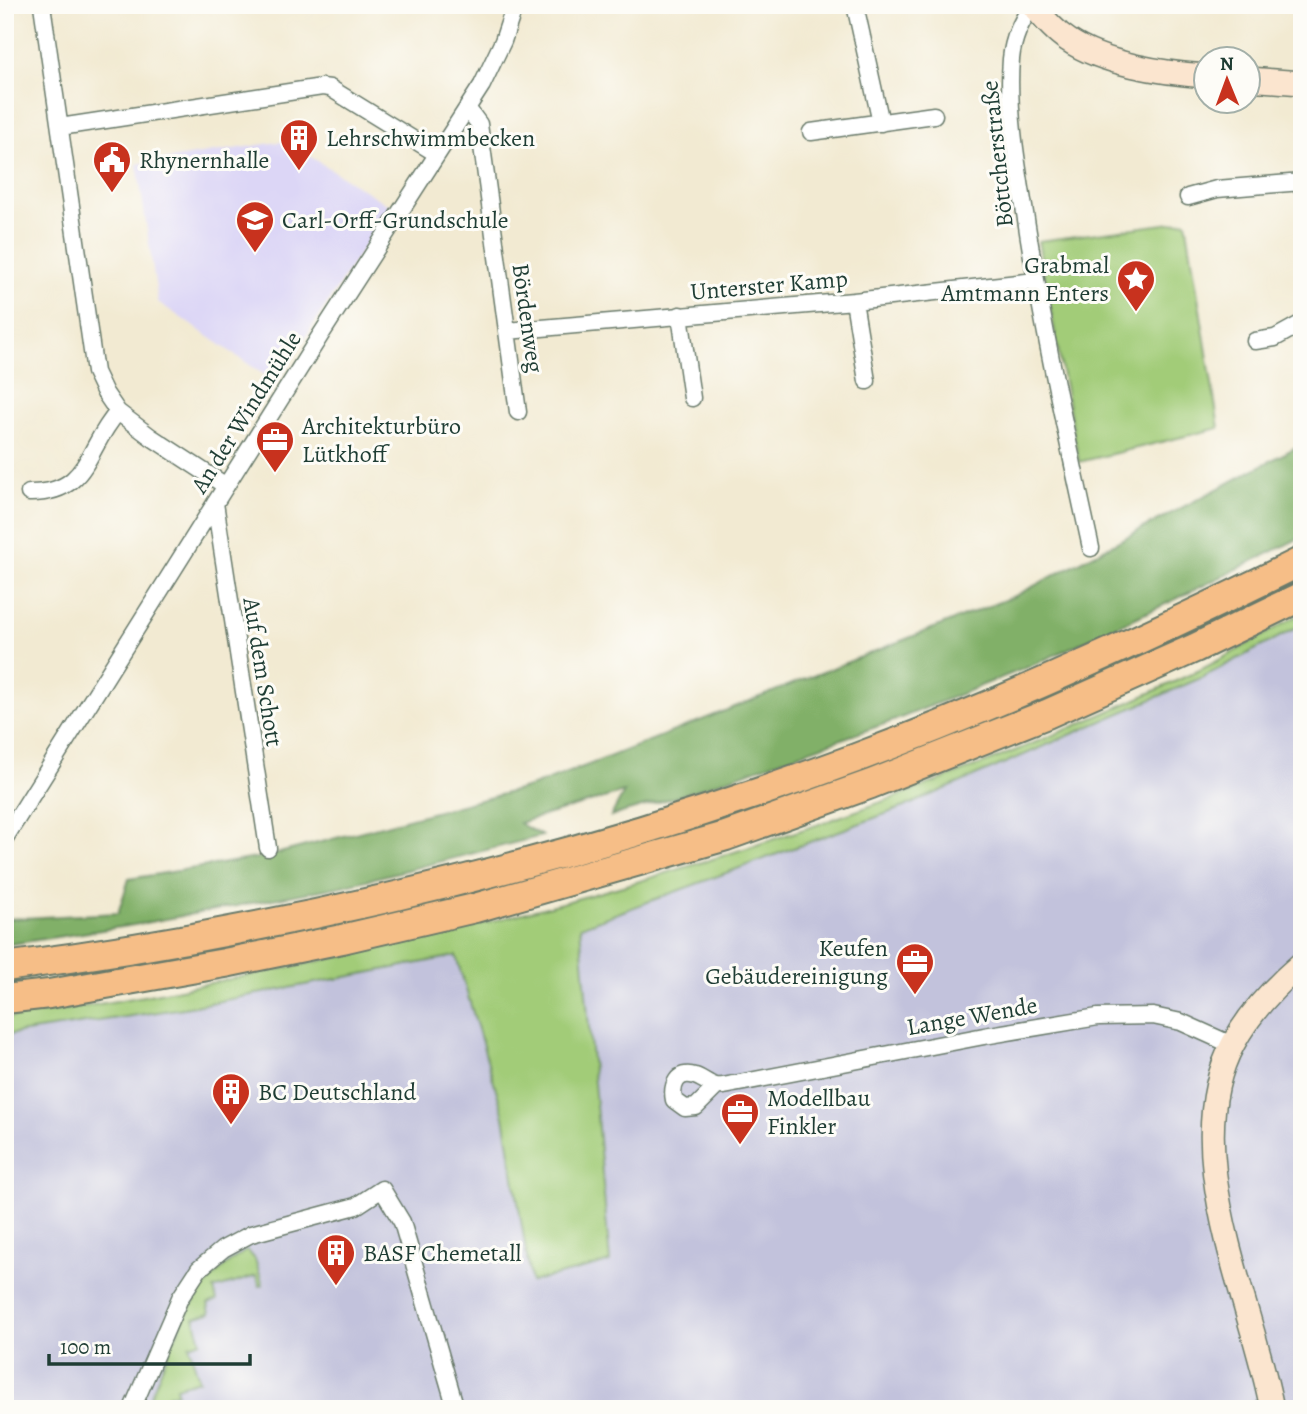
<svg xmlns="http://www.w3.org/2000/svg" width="1307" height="1414" viewBox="0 0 1307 1414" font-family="Alegreya,serif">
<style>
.built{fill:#dcd6f6}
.industrial{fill:#c2c2dc}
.green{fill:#a2cc78;stroke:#608456;stroke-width:2}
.forest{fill:#81b068;stroke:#50764e;stroke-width:2}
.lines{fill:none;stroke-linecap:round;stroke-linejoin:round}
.street-casing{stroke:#697a6b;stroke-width:19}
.secondary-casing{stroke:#697a6b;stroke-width:26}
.highway-casing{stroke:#697a6b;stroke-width:32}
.street{stroke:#fff;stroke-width:16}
.secondary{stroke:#fbe5cf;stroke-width:23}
.highway{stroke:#f6be87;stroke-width:28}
.labels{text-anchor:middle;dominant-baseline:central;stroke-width:6;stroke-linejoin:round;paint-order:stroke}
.poi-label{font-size:24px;fill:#1f3d34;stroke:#fdfcf7;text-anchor:start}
.street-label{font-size:24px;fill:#1f3d34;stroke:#fdfcf7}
</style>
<rect width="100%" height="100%" fill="#fdfcf7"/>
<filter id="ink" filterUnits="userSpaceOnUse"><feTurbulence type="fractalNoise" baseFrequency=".0143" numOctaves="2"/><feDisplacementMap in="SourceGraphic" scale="14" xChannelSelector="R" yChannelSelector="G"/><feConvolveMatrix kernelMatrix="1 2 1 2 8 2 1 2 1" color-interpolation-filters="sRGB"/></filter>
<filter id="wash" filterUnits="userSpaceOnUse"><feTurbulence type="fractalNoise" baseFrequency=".00686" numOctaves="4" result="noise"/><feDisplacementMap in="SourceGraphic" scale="28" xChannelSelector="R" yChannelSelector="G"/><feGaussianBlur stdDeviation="1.57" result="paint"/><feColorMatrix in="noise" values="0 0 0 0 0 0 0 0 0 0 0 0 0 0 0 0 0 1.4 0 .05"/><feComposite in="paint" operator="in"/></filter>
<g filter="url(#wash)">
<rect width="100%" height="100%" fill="#f2ead2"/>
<path class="built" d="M 285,141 L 390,206 L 276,383 L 158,302 L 137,164 Z"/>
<path class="industrial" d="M 1302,625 L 1302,1409 L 5,1409 L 5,1035 L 184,1008 L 456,956 L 504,1116 L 531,1281 L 610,1262 L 579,927 L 904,807 L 1203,677 Z"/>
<path class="green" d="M 1186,221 L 1219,428 L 1079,462 L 1038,241 Z
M 1302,613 L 1302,625 L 1203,677 L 904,807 L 580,927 L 610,1262 L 531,1282 L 504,1116 L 456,956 L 184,1008 L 5,1035 L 5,1018 C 96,1007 186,988 275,970 C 593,907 906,808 1200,670 C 1234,653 1268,632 1302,613 Z
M 247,1250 L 255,1259 L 263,1285 L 260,1286 L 256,1276 L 214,1289 L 217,1301 L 208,1304 L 210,1313 L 194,1318 L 201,1341 L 189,1345 L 199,1380 L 176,1387 L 177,1393 L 168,1395 L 171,1409 L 145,1409 C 172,1347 187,1286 247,1250 Z"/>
<path class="forest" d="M 1302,444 L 1302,537 L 1172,601 L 1033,665 L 893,721 L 676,797 L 611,816 L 624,792 L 519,823 L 542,836 L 343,886 L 134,925 L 5,945 L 5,919 L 118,913 L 129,879 L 268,856 L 533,786 L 596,762 L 1017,595 Z"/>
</g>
<g filter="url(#ink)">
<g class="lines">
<defs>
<path id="street" d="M 42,5 L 95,372 L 105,393 L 118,412 L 151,437 L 226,486
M 855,5 L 881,123
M 1032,5 C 1021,22 1013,38 1011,59 C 1007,108 1017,165 1025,213 C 1042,326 1067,437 1091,548
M 468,109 L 479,124 L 518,412
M 60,127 L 322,87 L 330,88 L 437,154
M 811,132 L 934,115
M 1188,197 L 1217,189 L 1302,182
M 854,301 L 867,381
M 680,315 L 692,398
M 507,331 L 854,301 L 1035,281
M 1255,341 L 1275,338 L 1302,323
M 29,493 C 90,494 85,448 118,412
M 215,503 L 268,848
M 5,838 L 320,336 L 482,85 L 503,41 L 515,5
M 717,1086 L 696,1107 L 685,1108 L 674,1100 C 671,1086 677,1070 695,1076 C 702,1078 708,1084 716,1086 C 721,1087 728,1085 734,1084 L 984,1036 L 1098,1017 L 1153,1016 L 1181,1022 L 1232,1045
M 132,1409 L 180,1298 L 199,1269 L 223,1249 L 251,1234 L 356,1206 L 382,1189 L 402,1222 L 456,1409"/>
<path id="secondary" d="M 1033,5 C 1043,18 1054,31 1068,40 C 1103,64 1163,73 1206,76
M 1248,79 L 1302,83
M 1272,1409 C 1252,1300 1176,1149 1233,1044 C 1250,1012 1274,987 1302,963"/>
<path id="highway" d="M 5,967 C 294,929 583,859 856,758 C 1009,701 1156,633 1302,561
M 5,999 L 49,994 L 225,963 L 342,939 L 475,908 L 726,836 L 871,784 L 1047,714 L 1195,648 L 1302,596"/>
</defs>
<use href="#street" class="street-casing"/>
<use href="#secondary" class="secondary-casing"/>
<use href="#highway" class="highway-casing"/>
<use href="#street" class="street"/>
<use href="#secondary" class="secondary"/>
<use href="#highway" class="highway"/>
</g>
</g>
<defs>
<symbol id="building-pin" viewBox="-11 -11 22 30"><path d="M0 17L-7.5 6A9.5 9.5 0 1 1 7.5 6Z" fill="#c8321e" stroke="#fdfcf7"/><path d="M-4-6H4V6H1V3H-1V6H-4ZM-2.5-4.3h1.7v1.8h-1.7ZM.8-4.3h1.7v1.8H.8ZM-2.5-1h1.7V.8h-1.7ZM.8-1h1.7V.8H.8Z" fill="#fff"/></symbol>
<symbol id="civic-pin" viewBox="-11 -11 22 30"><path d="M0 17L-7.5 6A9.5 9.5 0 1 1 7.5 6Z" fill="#c8321e" stroke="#fdfcf7"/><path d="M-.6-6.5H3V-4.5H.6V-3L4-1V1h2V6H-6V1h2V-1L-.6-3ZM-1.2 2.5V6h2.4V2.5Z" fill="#fff"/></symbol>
<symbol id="school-pin" viewBox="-11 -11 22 30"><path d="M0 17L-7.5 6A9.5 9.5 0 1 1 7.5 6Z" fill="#c8321e" stroke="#fdfcf7"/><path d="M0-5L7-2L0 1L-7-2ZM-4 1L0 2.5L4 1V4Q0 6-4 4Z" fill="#fff"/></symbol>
<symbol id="sight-pin" viewBox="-11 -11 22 30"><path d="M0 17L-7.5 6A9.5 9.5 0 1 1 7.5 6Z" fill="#c8321e" stroke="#fdfcf7"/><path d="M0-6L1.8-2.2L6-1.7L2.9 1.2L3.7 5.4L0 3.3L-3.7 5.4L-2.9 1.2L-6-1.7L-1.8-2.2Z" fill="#fff"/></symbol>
<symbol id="office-pin" viewBox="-11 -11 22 30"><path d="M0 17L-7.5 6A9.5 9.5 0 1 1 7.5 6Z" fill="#c8321e" stroke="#fdfcf7"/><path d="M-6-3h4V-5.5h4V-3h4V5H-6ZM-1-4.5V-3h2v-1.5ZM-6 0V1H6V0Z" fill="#fff"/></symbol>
</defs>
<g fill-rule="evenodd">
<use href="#building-pin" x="277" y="116" width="44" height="60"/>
<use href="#civic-pin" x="90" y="138" width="44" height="60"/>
<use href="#school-pin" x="233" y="198" width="44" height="60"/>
<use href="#sight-pin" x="1114" y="257" width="44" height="60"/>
<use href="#office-pin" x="253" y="418" width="44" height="60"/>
<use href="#office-pin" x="893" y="940" width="44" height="60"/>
<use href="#building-pin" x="209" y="1070" width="44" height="60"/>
<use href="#office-pin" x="718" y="1090" width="44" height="60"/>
<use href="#building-pin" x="314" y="1231" width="44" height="60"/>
</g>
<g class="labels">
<g class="poi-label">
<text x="326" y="138">Lehrschwimmbecken</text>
<text x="139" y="160">Rhynernhalle</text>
<text x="282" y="220">Carl-Orff-Grundschule</text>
<text x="1109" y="265" text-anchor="end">Grabmal<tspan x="1109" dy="28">Amtmann Enters</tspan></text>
<text x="302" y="426">Architekturbüro<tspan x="302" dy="28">Lütkhoff</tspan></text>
<text x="888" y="948" text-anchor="end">Keufen<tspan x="888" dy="28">Gebäudereinigung</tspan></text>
<text x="258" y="1092">BC Deutschland</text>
<text x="767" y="1098">Modellbau<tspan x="767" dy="28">Finkler</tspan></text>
<text x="363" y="1253">BASF Chemetall</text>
</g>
<g class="street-label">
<text transform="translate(997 154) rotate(-96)">Böttcherstraße</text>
<text transform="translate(769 285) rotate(-5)">Unterster Kamp</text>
<text transform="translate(528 318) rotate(82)">Bördenweg</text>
<text transform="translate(246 412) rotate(-58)">An der Windmühle</text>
<text transform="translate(263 672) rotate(81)">Auf dem Schott</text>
<text transform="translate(972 1016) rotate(-10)">Lange Wende</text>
</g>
</g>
<rect width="1307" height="1414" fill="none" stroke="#fdfcf7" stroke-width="28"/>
<g transform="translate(1227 80) rotate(359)"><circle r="33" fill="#fdfcf7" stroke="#a4b0a9" stroke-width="2"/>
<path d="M0-5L12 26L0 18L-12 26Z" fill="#c8321e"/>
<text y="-10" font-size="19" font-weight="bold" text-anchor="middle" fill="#1f3d34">N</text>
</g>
<path d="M49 1354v10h201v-10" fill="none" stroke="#1f3d34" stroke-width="3.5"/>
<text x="60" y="1354" font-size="21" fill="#1f3d34" stroke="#fdfcf7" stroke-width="5" paint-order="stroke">100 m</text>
</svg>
